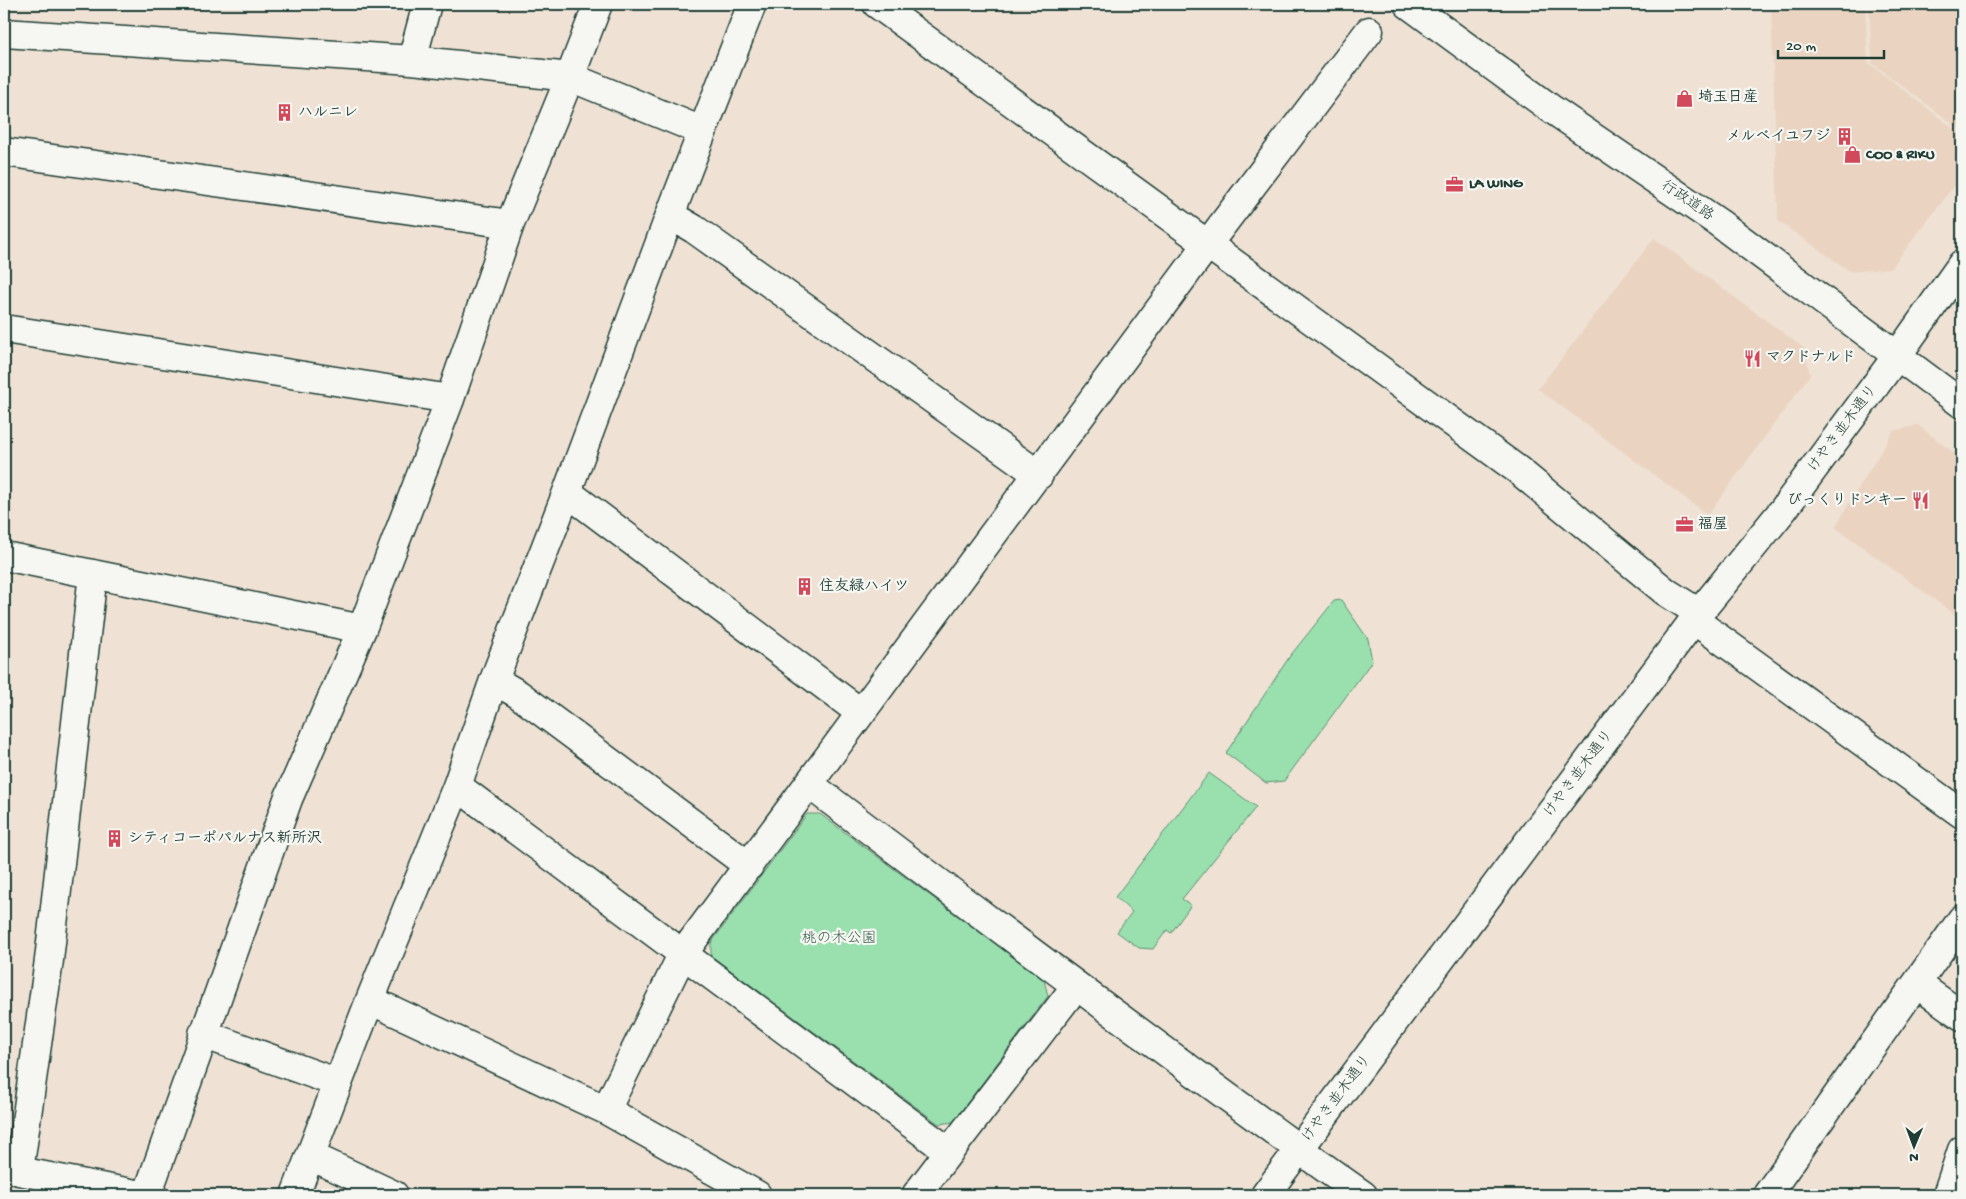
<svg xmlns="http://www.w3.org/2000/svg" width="1966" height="1199" viewBox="0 0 1966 1199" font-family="'Gochi Hand','Klee One',sans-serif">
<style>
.built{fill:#ead4c1}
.green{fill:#99e0ae;stroke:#5c8e71}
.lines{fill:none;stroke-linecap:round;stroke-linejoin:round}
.street-casing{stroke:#1f3d34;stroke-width:31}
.secondary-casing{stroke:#1f3d34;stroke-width:31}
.highway-casing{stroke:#1f3d34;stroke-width:31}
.street{stroke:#f6f6f2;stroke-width:28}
.secondary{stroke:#f6f6f2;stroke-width:28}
.highway{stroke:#f6f6f2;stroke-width:28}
.labels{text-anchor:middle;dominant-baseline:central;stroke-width:4.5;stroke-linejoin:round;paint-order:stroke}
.poi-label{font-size:15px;font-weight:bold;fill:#1f3d34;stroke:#f6f6f2;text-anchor:start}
.street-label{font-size:15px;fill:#1f3d34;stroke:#f6f6f2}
.park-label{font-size:15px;fill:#375e4c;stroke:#f6f6f2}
</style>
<rect width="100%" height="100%" fill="#efe2d5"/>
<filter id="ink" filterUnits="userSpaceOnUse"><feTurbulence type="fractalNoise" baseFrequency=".02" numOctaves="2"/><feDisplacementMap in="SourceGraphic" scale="10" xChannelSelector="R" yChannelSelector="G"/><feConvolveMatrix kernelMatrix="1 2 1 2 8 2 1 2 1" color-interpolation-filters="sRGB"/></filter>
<g filter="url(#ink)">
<path class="built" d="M 1790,4 L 1865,4 L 1868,62 L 1962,135 L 1962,176 L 1891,268 L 1851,272 L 1778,221 L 1771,5 Z
M 1912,4 L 1962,4 L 1962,131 L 1872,63 L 1869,6 Z
M 1654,238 L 1804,348 L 1810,375 L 1708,515 L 1538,389 Z
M 1918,425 L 1962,459 L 1962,620 L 1835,527 L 1893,431 Z"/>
<path class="green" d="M 1341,600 L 1368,639 L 1372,661 L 1284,781 L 1266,783 L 1226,753 L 1290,656 L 1334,601 Z
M 1209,773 L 1256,807 L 1182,899 L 1191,905 L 1171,933 L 1167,930 L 1153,949 L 1139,948 L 1117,932 L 1132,912 L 1115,897 Z
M 807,814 L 820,814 L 1044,980 L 1048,996 L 953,1122 L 939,1124 L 711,956 L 711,943 Z"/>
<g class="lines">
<defs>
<path id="street" d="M 598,4 L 570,77 L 702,131
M 877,4 L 1518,470 L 1666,592 L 1699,613
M 4,33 L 412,60 L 570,77 L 510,224 L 450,399 L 362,629 L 288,799 L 147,1195
M 412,60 L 427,4
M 4,152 L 510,224
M 670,215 L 694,229 L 1039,475
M 4,329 L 450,399
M 567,492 L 861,713
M 4,556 L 362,629
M 93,574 L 49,960 L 19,1171 L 141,1195
M 1694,620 L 1962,814
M 494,680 L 518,694 L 749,866
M 809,784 C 948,890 1088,995 1229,1098 C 1274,1130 1318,1164 1363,1195
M 457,786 L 948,1151
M 1917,984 L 1962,1016
M 370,1000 L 606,1110 L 757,1195
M 203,1034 L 338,1083
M 606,1110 L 682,955 L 1207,245 L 1369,31
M 311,1156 L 394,1195
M 295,1195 L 370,1000 L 457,786 L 494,680 L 567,492 L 670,215 L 752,4
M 916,1195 L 1076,986
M 1767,1195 L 1962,919
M 1947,1195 L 1962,1150"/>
<path id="secondary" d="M 1265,1195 L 1699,613 L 1783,510 L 1897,356 L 1962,264"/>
<path id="highway" d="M 1408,4 L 1550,108 L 1719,223 L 1962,404"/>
</defs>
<use href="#street" class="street-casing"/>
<use href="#secondary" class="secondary-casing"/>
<use href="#highway" class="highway-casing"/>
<use href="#street" class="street"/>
<use href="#secondary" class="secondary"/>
<use href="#highway" class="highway"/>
</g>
</g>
<defs>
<symbol id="shop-bare" viewBox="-9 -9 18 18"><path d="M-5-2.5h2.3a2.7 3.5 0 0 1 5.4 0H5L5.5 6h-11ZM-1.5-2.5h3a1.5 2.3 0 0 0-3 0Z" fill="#d1495b" stroke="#f6f6f2" stroke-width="2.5" paint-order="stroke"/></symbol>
<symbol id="building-bare" viewBox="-9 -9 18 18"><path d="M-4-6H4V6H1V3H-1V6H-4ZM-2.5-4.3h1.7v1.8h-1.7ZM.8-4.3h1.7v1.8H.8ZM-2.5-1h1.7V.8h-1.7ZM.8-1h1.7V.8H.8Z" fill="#d1495b" stroke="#f6f6f2" stroke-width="2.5" paint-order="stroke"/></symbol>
<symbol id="office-bare" viewBox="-9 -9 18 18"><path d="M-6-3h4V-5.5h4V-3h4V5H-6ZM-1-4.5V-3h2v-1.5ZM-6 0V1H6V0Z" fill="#d1495b" stroke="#f6f6f2" stroke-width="2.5" paint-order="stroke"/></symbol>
<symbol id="restaurant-bare" viewBox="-9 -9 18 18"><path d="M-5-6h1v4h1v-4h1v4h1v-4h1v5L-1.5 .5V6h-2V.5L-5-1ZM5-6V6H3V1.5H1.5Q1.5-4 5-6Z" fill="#d1495b" stroke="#f6f6f2" stroke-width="2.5" paint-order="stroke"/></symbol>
</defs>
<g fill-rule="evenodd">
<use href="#shop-bare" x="1672" y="86" width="25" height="25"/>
<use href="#building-bare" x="272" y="100" width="25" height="25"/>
<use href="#building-bare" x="1832" y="124" width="25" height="25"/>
<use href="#shop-bare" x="1840" y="142" width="25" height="25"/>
<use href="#office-bare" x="1442" y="172" width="25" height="25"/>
<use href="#restaurant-bare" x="1740" y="346" width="25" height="25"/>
<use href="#restaurant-bare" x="1908" y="488" width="25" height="25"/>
<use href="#office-bare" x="1672" y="512" width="25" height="25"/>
<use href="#building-bare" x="792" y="574" width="25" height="25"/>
<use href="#building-bare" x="102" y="826" width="25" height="25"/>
</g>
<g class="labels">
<g class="poi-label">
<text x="1698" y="98">埼玉日産</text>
<text x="298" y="113">ハルニレ</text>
<text x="1830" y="137" text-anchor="end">メルベイユフジ</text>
<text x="1866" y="155">COO &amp; RIKU</text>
<text x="1469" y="184">LA WING</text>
<text x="1766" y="358">マクドナルド</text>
<text x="1907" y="501" text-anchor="end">びっくりドンキー</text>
<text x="1698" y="525">福屋</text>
<text x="819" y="587">住友緑ハイツ</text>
<text x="128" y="839">シティコーポパルナス新所沢</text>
</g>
<g class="street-label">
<text transform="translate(1687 201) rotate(34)">行政道路</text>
<text transform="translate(1843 429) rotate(-53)">けやき並木通り</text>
<text transform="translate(1579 774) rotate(-53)">けやき並木通り</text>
<text transform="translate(1337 1099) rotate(-53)">けやき並木通り</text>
</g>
<g class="park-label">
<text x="839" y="939">桃の木公園</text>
</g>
</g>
<rect width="1966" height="1199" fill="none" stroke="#f6f6f2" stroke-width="20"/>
<rect x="10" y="10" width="1946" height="1179" fill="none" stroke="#1f3d34" stroke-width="2" filter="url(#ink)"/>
<g transform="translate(1914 1146) rotate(181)" stroke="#f6f6f2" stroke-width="4" paint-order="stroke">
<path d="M0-4L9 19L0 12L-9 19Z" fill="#1f3d34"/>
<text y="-8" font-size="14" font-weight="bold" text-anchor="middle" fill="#1f3d34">N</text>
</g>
<path d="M1778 50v8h106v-8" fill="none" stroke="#1f3d34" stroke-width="2.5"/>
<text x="1786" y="50" font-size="15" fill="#1f3d34" stroke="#f6f6f2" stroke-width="4" paint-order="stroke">20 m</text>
</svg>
